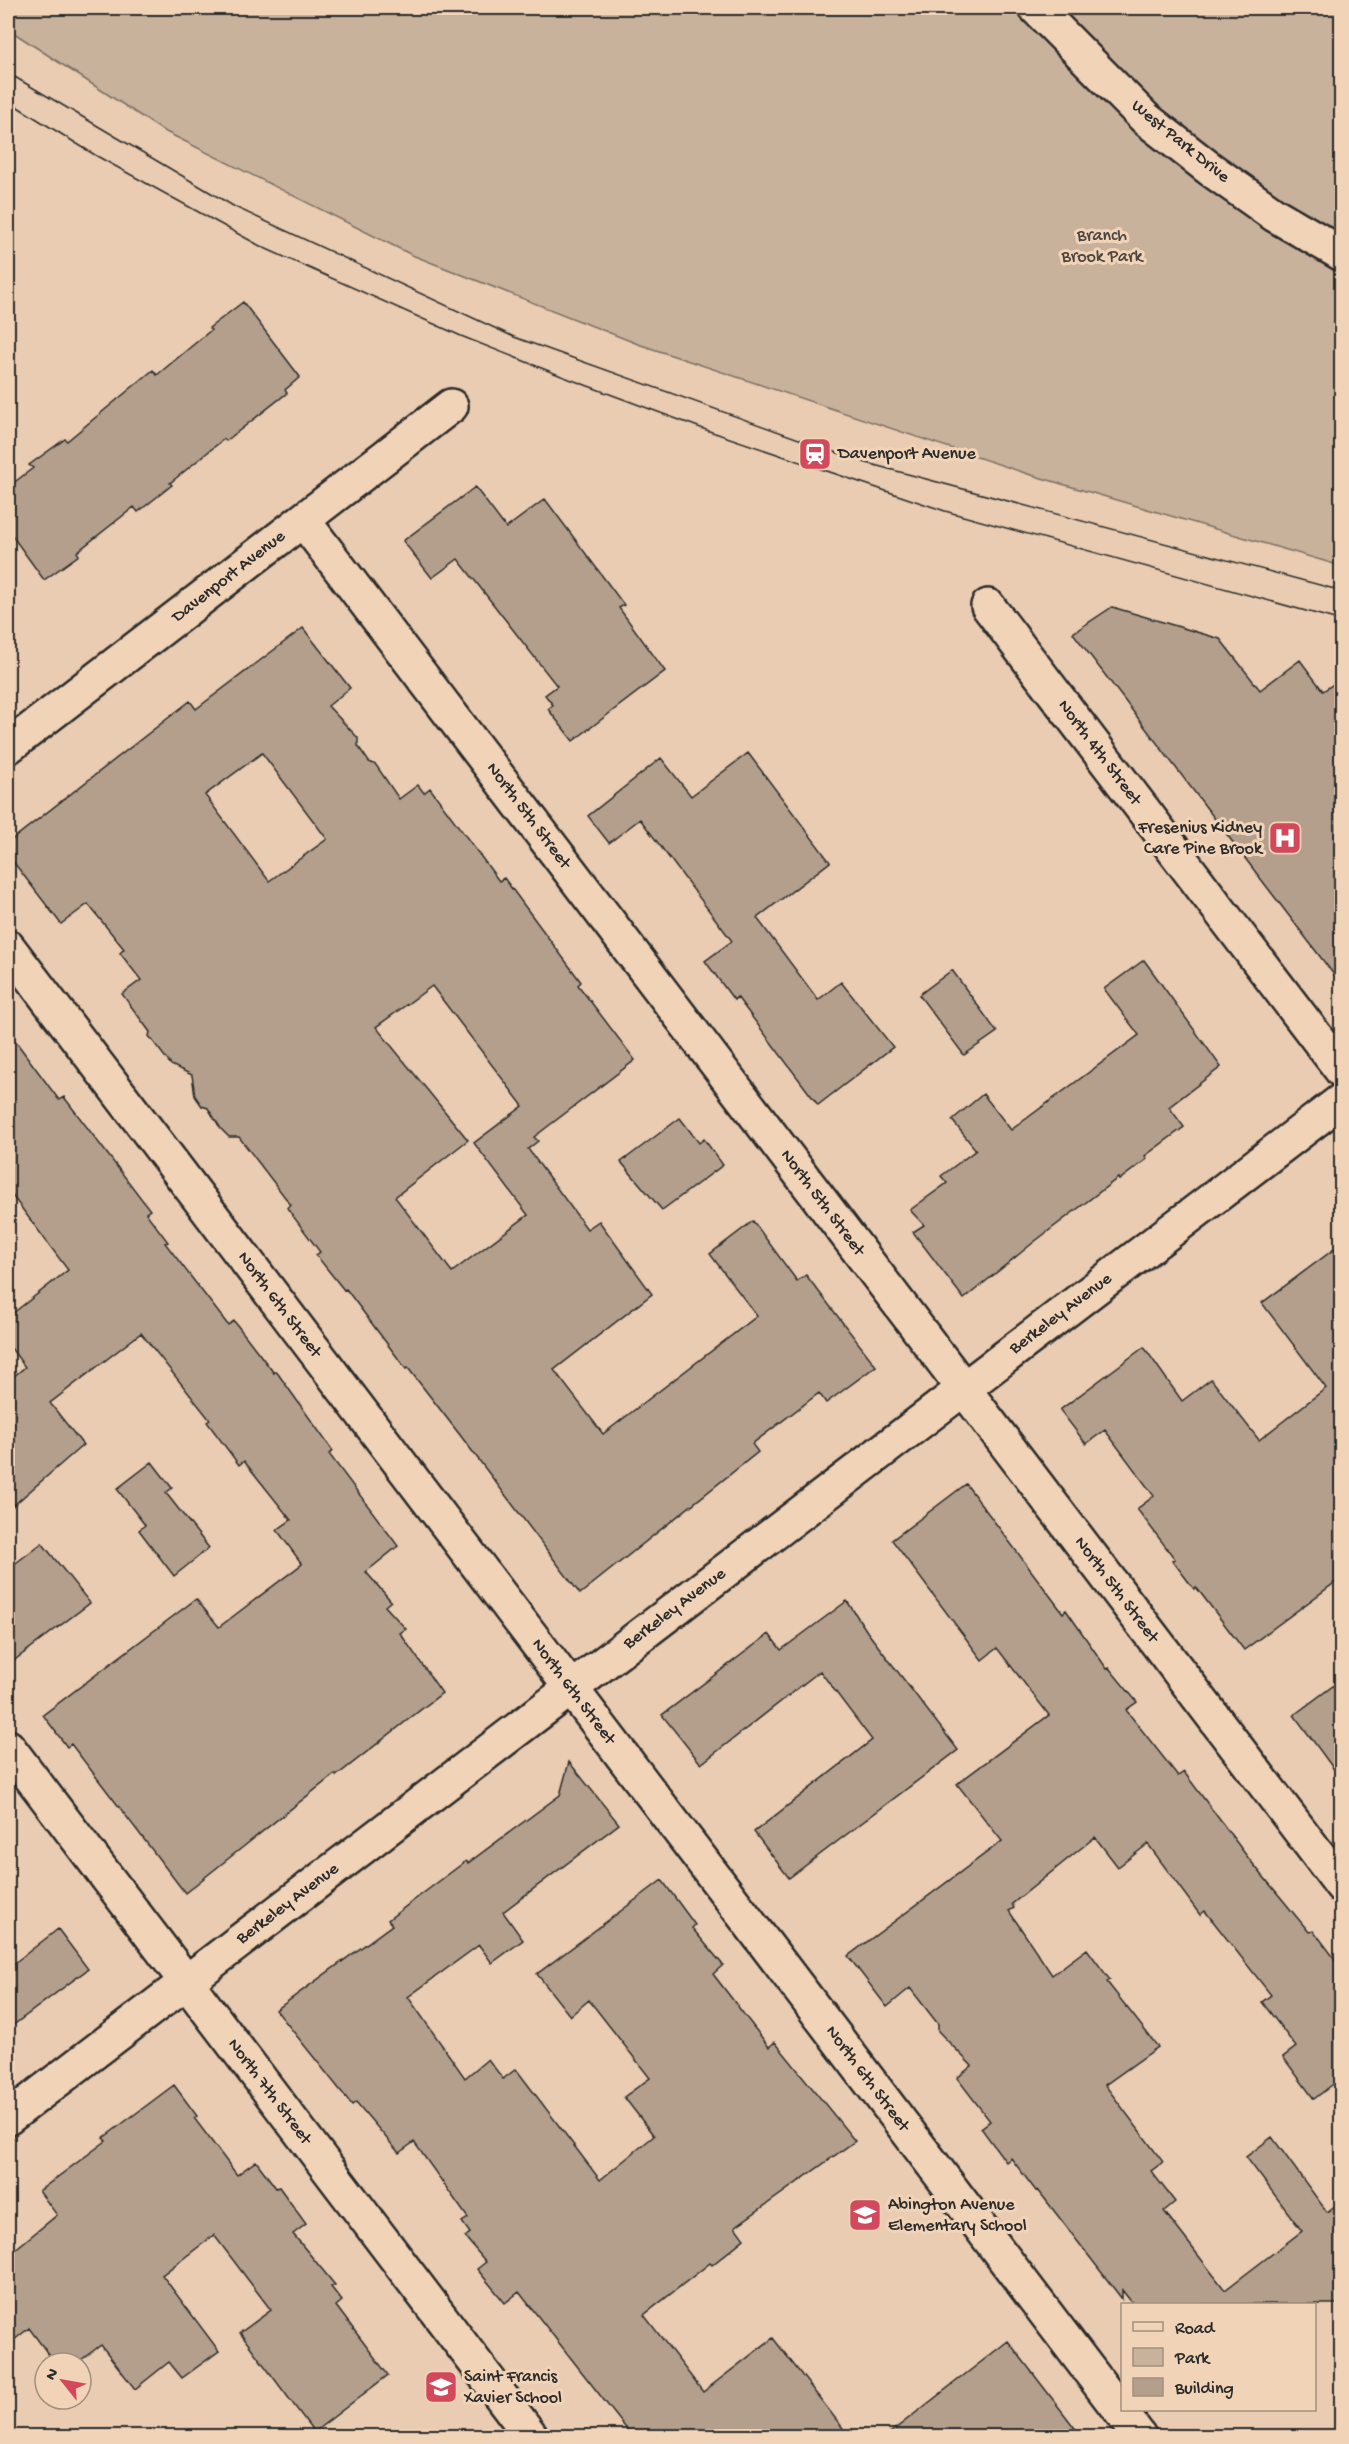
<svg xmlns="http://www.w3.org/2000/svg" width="1349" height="2444" viewBox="0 0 1349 2444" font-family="'Gochi Hand',sans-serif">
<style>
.green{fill:#c9b29c;stroke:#7a6e64;stroke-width:1.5}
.building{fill:#b39f8c;stroke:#2b2b2b;stroke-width:1.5;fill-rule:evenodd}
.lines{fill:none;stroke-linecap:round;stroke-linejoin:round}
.minor-casing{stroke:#2b2b2b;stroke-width:38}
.minor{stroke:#f1d3b7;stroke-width:33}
.tram{stroke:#2b2b2b;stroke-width:1.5}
.labels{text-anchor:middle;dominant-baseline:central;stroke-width:6;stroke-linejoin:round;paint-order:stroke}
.street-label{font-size:18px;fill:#2b2b2b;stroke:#f1d3b7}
.park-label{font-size:18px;fill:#4b4642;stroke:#f1d3b7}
.poi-label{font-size:18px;fill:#2b2b2b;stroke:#f1d3b7;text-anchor:start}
</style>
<rect width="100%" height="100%" fill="#e9ccb1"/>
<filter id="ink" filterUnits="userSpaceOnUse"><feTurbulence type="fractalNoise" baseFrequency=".0167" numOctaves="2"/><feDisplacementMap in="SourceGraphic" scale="12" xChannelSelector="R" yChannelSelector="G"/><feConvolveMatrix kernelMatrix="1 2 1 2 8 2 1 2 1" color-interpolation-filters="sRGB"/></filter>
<g filter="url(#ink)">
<path class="green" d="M 8,8 L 1341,8 L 1341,566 L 1028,474 L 638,344 L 412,255 L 162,130 L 8,29 Z"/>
<path class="building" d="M 243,302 L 300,377 L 285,390 L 287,393 L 226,441 L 224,439 L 170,483 L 172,485 L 138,512 L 134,507 L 77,552 L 79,555 L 44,580 L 8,530 L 8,487 L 33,468 L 29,465 L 65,439 L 67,441 L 153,370 L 157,375 L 211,330 L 209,328 Z
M 475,487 L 506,528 L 545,499 L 624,605 L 619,608 L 665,671 L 573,741 L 548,709 L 553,705 L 545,695 L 557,686 L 458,559 L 432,578 L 403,541 Z
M 1112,607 L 1220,639 L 1260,690 L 1300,660 L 1323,691 L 1341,679 L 1341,984 L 1073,633 Z
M 303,628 L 350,688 L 328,706 L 358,738 L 358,746 L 369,762 L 376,765 L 399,799 L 418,785 L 424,793 L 430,788 L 499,881 L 504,878 L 581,982 L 578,985 L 635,1060 L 534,1137 L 538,1141 L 528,1149 L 587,1229 L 599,1221 L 652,1294 L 554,1370 L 603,1434 L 757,1316 L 710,1254 L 753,1221 L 797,1281 L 806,1275 L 876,1366 L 826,1403 L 819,1393 L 752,1444 L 758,1452 L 580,1594 L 460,1435 L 408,1368 L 406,1369 L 346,1289 L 344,1290 L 316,1255 L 320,1252 L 287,1208 L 291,1205 L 239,1137 L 229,1137 L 221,1129 L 208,1108 L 202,1106 L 195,1096 L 192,1075 L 171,1065 L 149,1036 L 150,1032 L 122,994 L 141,980 L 120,953 L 124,949 L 88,904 L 61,924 L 8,855 L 9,842 L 190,701 L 196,709 ZM 262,753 L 327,839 L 269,881 L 205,795 ZM 432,986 L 523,1106 L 474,1143 L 528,1215 L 452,1272 L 395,1197 L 468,1140 L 376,1027 Z
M 748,753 L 830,862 L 757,918 L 818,1000 L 841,982 L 893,1047 L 818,1105 L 737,997 L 734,1000 L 705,961 L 732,941 L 640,819 L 609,843 L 588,816 L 661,758 L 691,796 Z
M 1144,960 L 1221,1067 L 1169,1107 L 1184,1127 L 1145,1156 L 1147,1159 L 1119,1180 L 1118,1178 L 1034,1242 L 964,1299 L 913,1232 L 924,1225 L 910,1210 L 947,1183 L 941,1176 L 976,1150 L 952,1120 L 983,1094 L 1011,1130 L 1139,1035 L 1104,989 Z
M 952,970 L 997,1032 L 964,1055 L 919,995 Z
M 8,1031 L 59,1100 L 64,1097 L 150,1210 L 146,1213 L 168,1242 L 165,1243 L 228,1325 L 234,1321 L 274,1373 L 276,1371 L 333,1451 L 329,1454 L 398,1546 L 366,1572 L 391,1601 L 385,1606 L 406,1629 L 400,1633 L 442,1693 L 336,1776 L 335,1774 L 185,1893 L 71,1744 L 67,1747 L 43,1715 L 196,1599 L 219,1627 L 302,1564 L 277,1530 L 291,1520 L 244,1461 L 239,1465 L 207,1422 L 210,1420 L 141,1333 L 50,1403 L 83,1445 L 8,1510 L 8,1381 L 25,1367 L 8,1344 L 8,1317 L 68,1270 L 8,1190 Z
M 680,1118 L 699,1143 L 704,1139 L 723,1165 L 662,1210 L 621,1162 Z
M 1341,1244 L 1341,1578 L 1244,1650 L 1196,1587 L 1194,1589 L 1172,1560 L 1175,1559 L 1137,1509 L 1154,1496 L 1105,1430 L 1086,1444 L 1060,1410 L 1144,1347 L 1182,1401 L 1211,1379 L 1259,1440 L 1326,1388 L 1262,1303 Z
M 152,1462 L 172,1488 L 166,1493 L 209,1548 L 174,1576 L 139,1530 L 145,1525 L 117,1489 Z
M 966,1484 L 1063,1613 L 1066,1610 L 1107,1669 L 1109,1668 L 1137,1702 L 1126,1710 L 1178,1776 L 1184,1772 L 1249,1859 L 1309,1932 L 1314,1931 L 1341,1967 L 1341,2078 L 1314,2099 L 1283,2057 L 1296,2047 L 1262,2002 L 1271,1995 L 1205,1911 L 1200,1915 L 1148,1844 L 1118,1867 L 1095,1837 L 1012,1904 L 1014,1908 L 1009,1911 L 1052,1975 L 1087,1949 L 1110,1980 L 1107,1982 L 1158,2047 L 1105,2085 L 1163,2162 L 1151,2171 L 1175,2202 L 1164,2211 L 1225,2290 L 1302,2231 L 1246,2157 L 1272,2137 L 1327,2212 L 1341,2201 L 1341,2304 L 1133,2304 L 1122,2290 L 1122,2299 L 1038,2190 L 1036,2191 L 1011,2158 L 1006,2162 L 981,2128 L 990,2121 L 957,2078 L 972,2066 L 938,2031 L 938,2024 L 910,1988 L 887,2007 L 848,1956 L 1002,1841 L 957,1784 L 1049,1715 L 997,1648 L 982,1660 L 892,1540 Z
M 42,1543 L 90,1603 L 8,1665 L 8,1569 Z
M 847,1601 L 868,1633 L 958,1750 L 789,1878 L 754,1832 L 872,1740 L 820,1671 L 701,1764 L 662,1715 L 769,1634 L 781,1650 Z
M 1341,1680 L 1341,1779 L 1294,1715 Z
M 569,1762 L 619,1824 L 503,1912 L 523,1940 L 492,1963 L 479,1945 L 408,1997 L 465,2078 L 488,2059 L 503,2079 L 516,2069 L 600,2180 L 654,2136 L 624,2097 L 650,2078 L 589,2000 L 570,2016 L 537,1974 L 662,1880 L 695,1925 L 692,1928 L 723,1965 L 713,1974 L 769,2047 L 775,2042 L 855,2141 L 735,2227 L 744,2239 L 712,2265 L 710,2263 L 644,2315 L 703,2392 L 773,2338 L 849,2436 L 632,2436 L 519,2292 L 505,2303 L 477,2269 L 486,2262 L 465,2237 L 470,2233 L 462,2222 L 468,2218 L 414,2142 L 399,2153 L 356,2102 L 352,2105 L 276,2010 L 392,1925 L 388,1920 L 434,1885 L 466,1861 L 468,1863 L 560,1795 Z
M 58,1929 L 88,1969 L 8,2029 L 8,1968 Z
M 174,2085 L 197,2116 L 194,2118 L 237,2175 L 256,2161 L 276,2188 L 279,2187 L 306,2224 L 293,2234 L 335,2285 L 331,2287 L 342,2301 L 336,2306 L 388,2375 L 314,2432 L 240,2333 L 271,2310 L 214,2235 L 162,2275 L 219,2351 L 182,2378 L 169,2362 L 135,2389 L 101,2345 L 77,2363 L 55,2363 L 29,2328 L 8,2345 L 8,2255 L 57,2215 L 39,2191 L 106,2141 L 103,2138 Z
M 1008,2341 L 1081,2436 L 886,2436 Z"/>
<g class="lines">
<defs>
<path id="minor" d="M 1036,8 L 1146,119 L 1210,169 L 1275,215 L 1342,254
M 303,520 L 1342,1886
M 988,606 L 1342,1071
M 8,747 L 451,406
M 8,947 L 1139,2436
M 8,1747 L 531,2436
M 8,2118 L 1342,1100"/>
</defs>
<use href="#minor" class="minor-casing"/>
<use href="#minor" class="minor"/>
<path class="tram" d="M 8,73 L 235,207 L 514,337 L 863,462 L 1342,591
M 8,101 L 95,155 L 262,247 L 461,336 L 564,377 L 709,431 L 945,511 L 1342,621"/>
</g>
</g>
<defs>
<symbol id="station-square" viewBox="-11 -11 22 22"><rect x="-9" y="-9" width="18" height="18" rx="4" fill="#d1495b" stroke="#f1d3b7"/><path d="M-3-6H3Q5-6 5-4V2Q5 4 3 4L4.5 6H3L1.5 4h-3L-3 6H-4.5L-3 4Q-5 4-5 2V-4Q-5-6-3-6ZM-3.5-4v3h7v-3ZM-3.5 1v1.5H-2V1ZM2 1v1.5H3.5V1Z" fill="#fff"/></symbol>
<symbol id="hospital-square" viewBox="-11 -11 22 22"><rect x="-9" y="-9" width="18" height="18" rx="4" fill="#d1495b" stroke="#f1d3b7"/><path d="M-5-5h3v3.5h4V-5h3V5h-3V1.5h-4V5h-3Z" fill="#fff"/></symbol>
<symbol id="school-square" viewBox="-11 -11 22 22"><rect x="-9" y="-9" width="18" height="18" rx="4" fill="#d1495b" stroke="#f1d3b7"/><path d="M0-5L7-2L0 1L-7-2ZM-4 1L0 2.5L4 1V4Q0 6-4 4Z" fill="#fff"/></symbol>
</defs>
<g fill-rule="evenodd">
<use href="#station-square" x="796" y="435" width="38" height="38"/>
<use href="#hospital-square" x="1266" y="819" width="38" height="38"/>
<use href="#school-square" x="846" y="2196" width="38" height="38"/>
<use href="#school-square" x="422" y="2368" width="38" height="38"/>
</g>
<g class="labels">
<g class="street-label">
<text transform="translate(1180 142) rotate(39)">West Park Drive</text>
<text transform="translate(229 577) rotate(-38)">Davenport Avenue</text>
<text transform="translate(1099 753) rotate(53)">North 4th Street</text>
<text transform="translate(528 816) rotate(53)">North 5th Street</text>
<text transform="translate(822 1203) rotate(53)">North 5th Street</text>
<text transform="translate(279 1305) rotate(53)">North 6th Street</text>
<text transform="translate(1061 1314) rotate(-37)">Berkeley Avenue</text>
<text transform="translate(1116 1590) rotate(53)">North 5th Street</text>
<text transform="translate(675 1609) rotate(-37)">Berkeley Avenue</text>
<text transform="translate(573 1692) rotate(53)">North 6th Street</text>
<text transform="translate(288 1904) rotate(-37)">Berkeley Avenue</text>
<text transform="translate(867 2079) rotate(53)">North 6th Street</text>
<text transform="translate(269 2092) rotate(53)">North 7th Street</text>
</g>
<g class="park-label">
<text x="1102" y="236">Branch<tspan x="1102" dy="21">Brook Park</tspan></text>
</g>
<g class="poi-label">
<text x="838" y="454">Davenport Avenue</text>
<text x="1262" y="828" text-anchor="end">Fresenius Kidney<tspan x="1262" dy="21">Care Pine Brook</tspan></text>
<text x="888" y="2205">Abington Avenue<tspan x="888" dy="21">Elementary School</tspan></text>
<text x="464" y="2377">Saint Francis<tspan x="464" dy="21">Xavier School</tspan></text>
</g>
</g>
<rect width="1349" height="2444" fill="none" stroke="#f1d3b7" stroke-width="30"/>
<rect x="15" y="15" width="1319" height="2414" fill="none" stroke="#2b2b2b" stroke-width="2" filter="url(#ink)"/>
<rect x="1121" y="2303" width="195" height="108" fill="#f1d3b7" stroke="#a2907f" stroke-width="1.5"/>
<rect x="1133" y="2322" width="30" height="9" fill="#f1d3b7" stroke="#a2907f" stroke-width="1.5"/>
<text x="1175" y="2333" font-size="18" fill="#2b2b2b">Road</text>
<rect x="1133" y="2348" width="30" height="18" fill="#c9b29c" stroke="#a2907f" stroke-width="1.5"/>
<text x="1175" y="2363" font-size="18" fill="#2b2b2b">Park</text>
<rect x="1133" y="2378" width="30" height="18" fill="#b39f8c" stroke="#a2907f" stroke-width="1.5"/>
<text x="1175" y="2393" font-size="18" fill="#2b2b2b">Building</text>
<g transform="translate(63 2381) rotate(301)"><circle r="28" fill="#f1d3b7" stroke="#a2907f" stroke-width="1.5"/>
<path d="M0-4.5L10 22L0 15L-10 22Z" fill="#d1495b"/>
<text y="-9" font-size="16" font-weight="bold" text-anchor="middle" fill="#2b2b2b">N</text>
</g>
</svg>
